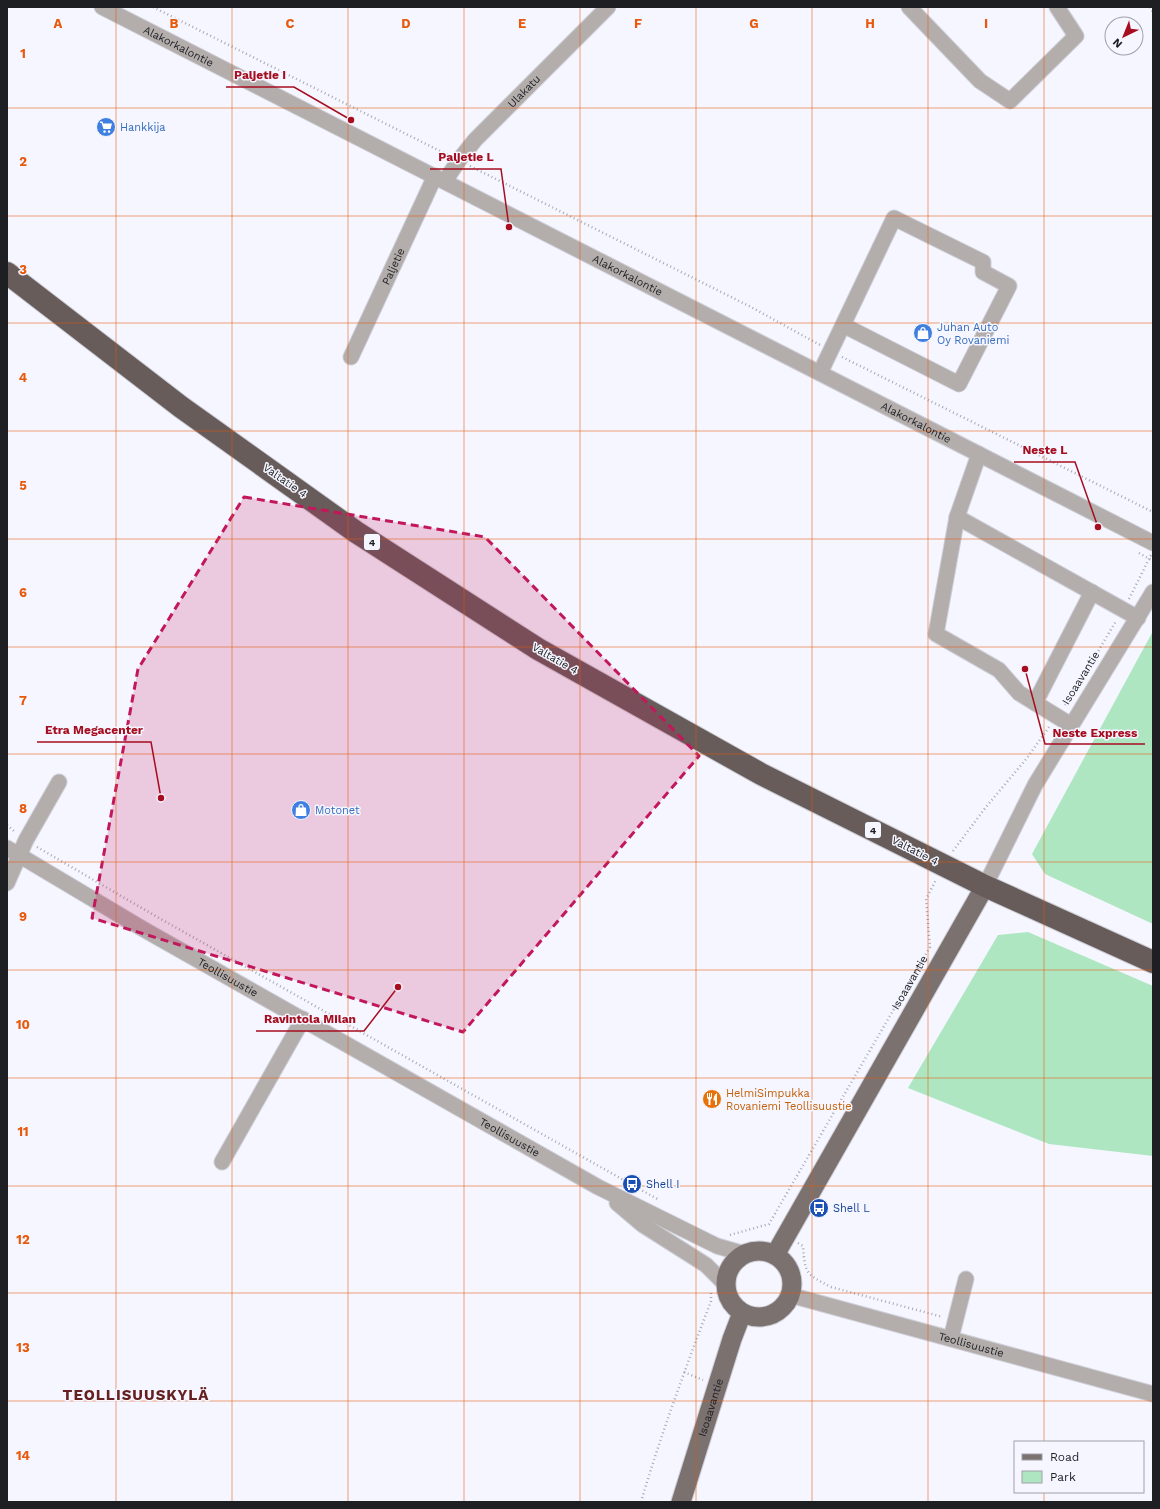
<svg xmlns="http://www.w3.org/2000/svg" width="1160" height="1509" viewBox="0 0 1160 1509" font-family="'Work Sans',sans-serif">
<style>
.green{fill:#aee6c1}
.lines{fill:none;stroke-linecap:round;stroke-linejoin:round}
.minor-casing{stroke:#cecfd7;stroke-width:17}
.major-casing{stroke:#cecfd7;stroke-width:21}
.highway-casing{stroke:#cecfd7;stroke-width:24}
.path{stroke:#a9aab1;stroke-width:2.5;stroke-dasharray:1 3;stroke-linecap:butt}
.minor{stroke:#b3adac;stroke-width:15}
.major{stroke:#7b716f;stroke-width:19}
.highway{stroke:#675c59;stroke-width:22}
.marked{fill:#c2185b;fill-opacity:0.2;stroke:#c2185b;stroke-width:3;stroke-dasharray:8 5;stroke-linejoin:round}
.grid{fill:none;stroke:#e8590c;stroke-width:1;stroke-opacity:0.55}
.labels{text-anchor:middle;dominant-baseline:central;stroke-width:3;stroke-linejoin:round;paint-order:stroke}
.shield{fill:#f5f6ff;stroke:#5e6065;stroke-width:1}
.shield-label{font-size:10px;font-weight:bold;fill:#1e1f23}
.street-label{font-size:11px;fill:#1e1f23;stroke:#f5f6ff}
.shop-label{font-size:11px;fill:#366cbe;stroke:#f5f6ff;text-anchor:start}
.food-label{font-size:11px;fill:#c56008;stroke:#f5f6ff;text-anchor:start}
.transit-label{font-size:11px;fill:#164399;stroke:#f5f6ff;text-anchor:start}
.district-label{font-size:15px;font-weight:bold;letter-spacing:1px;fill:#65201f;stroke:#f5f6ff}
.grid-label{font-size:13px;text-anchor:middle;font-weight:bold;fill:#e8590c;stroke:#f5f6ff;stroke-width:3;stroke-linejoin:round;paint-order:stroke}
.leader{fill:none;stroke:#a60d1f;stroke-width:1.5}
.callout-dot{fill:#a60d1f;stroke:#f5f6ff;stroke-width:1.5}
.callout-label{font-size:12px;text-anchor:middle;font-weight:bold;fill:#a60d1f;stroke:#f5f6ff;stroke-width:3;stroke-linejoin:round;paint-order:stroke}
</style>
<rect width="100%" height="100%" fill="#f5f6ff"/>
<path class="green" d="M 1153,631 L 1153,924 L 1045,874 L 1032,854 Z
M 1028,932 L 1153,986 L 1153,1156 L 1049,1144 L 908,1088 L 998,935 Z"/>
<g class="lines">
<defs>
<g id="minor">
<path id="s2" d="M 102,7 L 1153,543"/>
<path d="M 909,7 L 980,81 L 1010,101 L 1076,36 L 1057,7"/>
<path id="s3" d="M 445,181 L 459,160 L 475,140 L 608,7"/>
<path id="s4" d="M 351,357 L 435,176"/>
<path d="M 820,373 L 894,218 L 983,262 L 983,272 L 1009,286 L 959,384 L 843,325"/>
<path d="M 979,454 L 957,517 L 936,634 L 999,670 L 1019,693 L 1071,725"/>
<path d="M 957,517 L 1138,618"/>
<path d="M 1035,703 L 1092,592"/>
<path id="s5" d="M 7,848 L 143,929 L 598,1187 L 717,1246 L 745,1254"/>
<path d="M 7,883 L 26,840 L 59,782"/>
<path d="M 985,886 L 1035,785 L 1153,592"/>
<path d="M 222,1162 L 303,1019"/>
<path d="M 617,1203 L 643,1225 L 706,1265 L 726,1285"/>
<path id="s6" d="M 790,1295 L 1153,1394"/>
<path d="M 951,1338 L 966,1279"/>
</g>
<g id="major">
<circle cx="759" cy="1284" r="33"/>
<path d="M 775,1255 L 985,886"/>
<path id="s7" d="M 681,1502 L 732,1339 L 742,1313"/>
</g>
<path id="highway" d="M 7,273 L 181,407 L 356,532 L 538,649 L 761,774 L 985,886 L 1153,962"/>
</defs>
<use href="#minor" class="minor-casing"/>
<use href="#major" class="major-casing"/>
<use href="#highway" class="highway-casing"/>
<g class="path">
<path d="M 153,7 L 448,155"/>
<path d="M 1150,7 L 1153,12"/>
<path d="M 470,166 L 751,307 L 820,345"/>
<path d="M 842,357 L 1153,512"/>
<path d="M 1139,553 L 1153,561"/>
<path d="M 1129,599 L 1151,555"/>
<path d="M 1080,682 L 1116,621"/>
<path d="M 1065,705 L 1071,696"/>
<path d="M 7,825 L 15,832"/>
<path d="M 37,847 L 152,914 L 659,1200"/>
<path d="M 953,851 L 986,807 L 1027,758 L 1049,727"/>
<path id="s1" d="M 730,1235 L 769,1224 L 930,947 L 926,899 L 936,880"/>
<path d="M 798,1243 L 803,1246 C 805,1274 806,1274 831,1287 L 943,1317"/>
<path d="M 684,1372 L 703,1380"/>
<path d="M 641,1502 C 661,1434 686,1367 711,1301 L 711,1290"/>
</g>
<use href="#minor" class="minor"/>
<use href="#major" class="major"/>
<use href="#highway" class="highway"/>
</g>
<path class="marked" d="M 244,497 L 485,537 L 699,756 L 463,1032 L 92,918 L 138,669 Z"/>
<path class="grid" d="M 116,7 L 116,1502M 232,7 L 232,1502M 348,7 L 348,1502M 464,7 L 464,1502M 580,7 L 580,1502M 696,7 L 696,1502M 812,7 L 812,1502M 928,7 L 928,1502M 1044,7 L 1044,1442M 7,108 L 1153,108M 7,216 L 1153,216M 7,323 L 1153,323M 7,431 L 1153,431M 7,539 L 1153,539M 7,647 L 1153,647M 7,754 L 1153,754M 7,862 L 1153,862M 7,970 L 1153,970M 7,1078 L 1153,1078M 7,1186 L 1153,1186M 7,1293 L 1153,1293M 7,1401 L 1153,1401M 1044,1492 L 1044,1502"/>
<defs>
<symbol id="supermarket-disc" viewBox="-11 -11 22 22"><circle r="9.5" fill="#3f7fe0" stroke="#f5f6ff"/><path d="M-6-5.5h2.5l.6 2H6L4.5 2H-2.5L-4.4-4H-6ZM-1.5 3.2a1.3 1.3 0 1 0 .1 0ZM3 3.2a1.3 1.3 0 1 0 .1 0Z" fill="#fff"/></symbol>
<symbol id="shop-disc" viewBox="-11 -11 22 22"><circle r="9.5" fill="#3f7fe0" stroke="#f5f6ff"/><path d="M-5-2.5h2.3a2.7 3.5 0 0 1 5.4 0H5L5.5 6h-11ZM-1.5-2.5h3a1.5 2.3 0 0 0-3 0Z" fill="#fff"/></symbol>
<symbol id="restaurant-disc" viewBox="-11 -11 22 22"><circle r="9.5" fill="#e8710a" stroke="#f5f6ff"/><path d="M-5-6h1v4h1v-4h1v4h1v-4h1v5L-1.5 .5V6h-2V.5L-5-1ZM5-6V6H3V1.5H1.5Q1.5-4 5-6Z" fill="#fff"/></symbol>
<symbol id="bus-disc" viewBox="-11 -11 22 22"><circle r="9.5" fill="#1a4fb4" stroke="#f5f6ff"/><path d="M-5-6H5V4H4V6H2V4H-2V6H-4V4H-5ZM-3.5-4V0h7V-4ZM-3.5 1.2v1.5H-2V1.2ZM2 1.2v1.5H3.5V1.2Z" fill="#fff"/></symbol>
</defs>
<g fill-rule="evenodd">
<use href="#supermarket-disc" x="95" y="116" width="22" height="22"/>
<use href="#shop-disc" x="912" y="322" width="22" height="22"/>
<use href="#shop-disc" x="290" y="799" width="22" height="22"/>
<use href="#restaurant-disc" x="701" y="1088" width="22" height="22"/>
<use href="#bus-disc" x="621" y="1173" width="22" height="22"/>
<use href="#bus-disc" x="808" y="1197" width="22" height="22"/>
</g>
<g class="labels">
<g class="shield">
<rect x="364" y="534" width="16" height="16" rx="3"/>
<rect x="865" y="822" width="16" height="16" rx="3"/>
</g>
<g class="shield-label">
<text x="372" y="542">4</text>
<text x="873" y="830">4</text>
</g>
<g class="street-label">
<text stroke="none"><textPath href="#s2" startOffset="86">Alakorkalontie</textPath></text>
<text stroke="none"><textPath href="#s3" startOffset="120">Ulakatu</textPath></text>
<text stroke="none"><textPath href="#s4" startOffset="100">Paljetie</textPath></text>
<text stroke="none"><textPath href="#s2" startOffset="590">Alakorkalontie</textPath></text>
<text stroke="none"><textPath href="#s2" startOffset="914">Alakorkalontie</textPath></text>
<text transform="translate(285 481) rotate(35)">Valtatie 4</text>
<text transform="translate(555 659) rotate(30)">Valtatie 4</text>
<text transform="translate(1081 678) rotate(-58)">Isoaavantie</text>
<text transform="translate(915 851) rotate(27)">Valtatie 4</text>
<text stroke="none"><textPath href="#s5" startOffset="256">Teollisuustie</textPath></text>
<text stroke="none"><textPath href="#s1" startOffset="320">Isoaavantie</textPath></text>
<text stroke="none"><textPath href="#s5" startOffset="580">Teollisuustie</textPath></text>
<text stroke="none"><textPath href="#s6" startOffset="188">Teollisuustie</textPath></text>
<text stroke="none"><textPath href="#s7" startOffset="99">Isoaavantie</textPath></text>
</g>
<g class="shop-label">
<text x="120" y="127">Hankkija</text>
<text x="937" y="327">Juhan Auto<tspan x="937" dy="13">Oy Rovaniemi</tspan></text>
<text x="315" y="810">Motonet</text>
</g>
<g class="food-label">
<text x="726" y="1093">HelmiSimpukka<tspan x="726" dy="13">Rovaniemi Teollisuustie</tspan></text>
</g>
<g class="transit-label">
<text x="646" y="1184">Shell I</text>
<text x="833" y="1208">Shell L</text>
</g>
<g class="district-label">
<text x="136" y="1395">TEOLLISUUSKYLÄ</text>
</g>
</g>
<g class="grid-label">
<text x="58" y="28">A</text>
<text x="174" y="28">B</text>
<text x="290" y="28">C</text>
<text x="406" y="28">D</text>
<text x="522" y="28">E</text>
<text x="638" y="28">F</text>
<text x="754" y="28">G</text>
<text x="870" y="28">H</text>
<text x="986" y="28">I</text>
<text x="23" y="58">1</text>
<text x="23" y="166">2</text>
<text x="23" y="274">3</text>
<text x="23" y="382">4</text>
<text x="23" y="490">5</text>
<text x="23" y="597">6</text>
<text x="23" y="705">7</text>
<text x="23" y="813">8</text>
<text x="23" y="921">9</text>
<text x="23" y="1029">10</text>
<text x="23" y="1136">11</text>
<text x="23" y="1244">12</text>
<text x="23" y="1352">13</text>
<text x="23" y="1460">14</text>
</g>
<path class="leader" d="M351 120L294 87H226M509 227L501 169H430M1098 527L1075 462H1014M161 798L151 742H37M1025 669L1045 744H1145M398 987L364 1031H256"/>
<g class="callout-dot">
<circle cx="351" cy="120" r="4"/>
<circle cx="509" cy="227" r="4"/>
<circle cx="1098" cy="527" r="4"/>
<circle cx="161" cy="798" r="4"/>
<circle cx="1025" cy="669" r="4"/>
<circle cx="398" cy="987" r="4"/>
</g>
<g class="callout-label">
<text x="260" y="79">Paljetie I</text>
<text x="466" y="161">Paljetie L</text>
<text x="1045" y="454">Neste L</text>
<text x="94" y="734">Etra Megacenter</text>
<text x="1095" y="737">Neste Express</text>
<text x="310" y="1023">Ravintola Milan</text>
</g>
<rect width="1160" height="1509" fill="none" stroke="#1e1f23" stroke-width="16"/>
<rect x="1014" y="1441" width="130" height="52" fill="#f5f6ff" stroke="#9fa0a7"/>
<rect x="1022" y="1454" width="20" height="6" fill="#7b716f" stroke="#9fa0a7"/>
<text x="1050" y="1461" font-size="12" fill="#1e1f23">Road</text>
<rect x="1022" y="1471" width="20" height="12" fill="#aee6c1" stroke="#9fa0a7"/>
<text x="1050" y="1481" font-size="12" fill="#1e1f23">Park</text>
<g transform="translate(1124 36) rotate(223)"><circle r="19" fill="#f5f6ff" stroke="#9fa0a7"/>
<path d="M0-3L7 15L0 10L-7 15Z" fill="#a60d1f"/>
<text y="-6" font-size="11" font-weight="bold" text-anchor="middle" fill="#1e1f23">N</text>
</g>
</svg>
